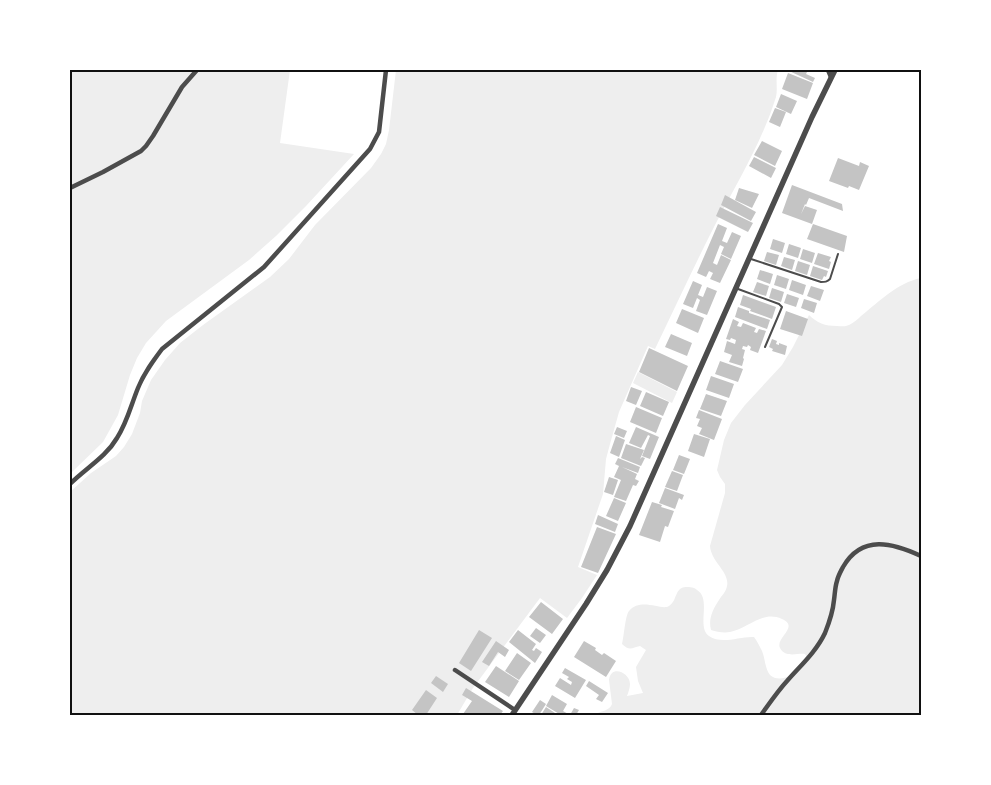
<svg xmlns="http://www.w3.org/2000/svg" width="991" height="785" viewBox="0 0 991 785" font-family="Inter,sans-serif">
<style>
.green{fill:#eee}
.building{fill:#c4c4c4}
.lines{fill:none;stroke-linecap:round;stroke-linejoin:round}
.service{stroke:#4c4c4c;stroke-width:2}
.minor{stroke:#4c4c4c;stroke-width:4.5}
.tertiary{stroke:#4c4c4c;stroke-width:5.5}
.neatline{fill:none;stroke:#111;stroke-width:2}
</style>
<rect width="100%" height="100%" fill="#fff"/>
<path class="green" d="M 70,70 L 290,70 L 280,143 L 354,154 L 306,206 L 276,236 L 249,260 L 166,321 L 146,343 L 137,358 L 130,375 L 118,415 L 103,442 L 70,474 Z
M 396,70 L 778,70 C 775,79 778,88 776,97 C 762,142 737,183 715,225 C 694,266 675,308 655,349 L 648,346 L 619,412 L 610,444 L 606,459 L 603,494 L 578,567 L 597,575 L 582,598 L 567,618 L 540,598 L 473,688 L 457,715 L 70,715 L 70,492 L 91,473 L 116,456 L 124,447 L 132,434 L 140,413 L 142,401 L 151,380 L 165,360 L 180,343 L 203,325 L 270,277 L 289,259 L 315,225 L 371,168 L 381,154 L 386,144 L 389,130 Z
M 921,278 L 921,715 L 594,715 C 600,711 610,711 612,704 L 609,680 C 611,664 630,673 630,684 C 630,688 628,693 627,696 L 643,693 L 638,681 L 636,667 L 646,650 L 640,646 C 632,648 629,651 622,644 C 624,637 625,616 629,611 C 641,597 662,611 669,606 C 678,600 674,588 686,587 C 690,587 694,587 697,590 C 712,599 696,627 709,636 C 722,645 740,636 754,637 C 757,641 760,647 762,651 C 765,658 765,669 770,675 C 775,680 784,679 789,676 L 807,657 L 805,654 C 797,653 785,658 780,648 C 775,638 800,627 782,619 C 762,610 748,629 730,632 C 724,633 717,632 711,630 C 708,619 713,609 719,600 C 722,595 726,592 727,586 C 730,572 711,562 710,546 L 725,493 L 725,484 L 720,477 L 717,470 L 724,440 L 731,423 L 745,405 L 782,365 L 793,347 L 809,315 C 817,323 825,326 837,326 C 841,326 845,327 849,325 C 853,323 858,319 861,316 C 880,301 897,283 921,278 Z
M 638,372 L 677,392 L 672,403 L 633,383 Z"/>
<path class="building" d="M 787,70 L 808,70 L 806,74 L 815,78 L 813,82 Z
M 788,73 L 813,83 L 807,99 L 782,89 Z
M 781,94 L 797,101 L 791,114 L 776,107 Z
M 775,108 L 786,112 L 780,127 L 769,122 Z
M 762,141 L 782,151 L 775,166 L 754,155 Z
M 754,157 L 776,168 L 771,178 L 749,166 Z
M 838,158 L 859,166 L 860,162 L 869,166 L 859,190 L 849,186 L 848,188 L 829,181 Z
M 792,185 L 842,204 L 843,211 L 809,198 L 806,205 L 805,204 L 801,214 L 805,206 L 817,210 L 812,224 L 782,213 Z
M 739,188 L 759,194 L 752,208 L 735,200 Z
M 725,195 L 756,212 L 751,221 L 721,205 Z
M 720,207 L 753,223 L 748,232 L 716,216 Z
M 718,224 L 727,228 L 722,241 L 727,243 L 732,232 L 741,236 L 731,259 L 721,254 L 724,247 L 720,245 L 713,263 L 717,265 L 721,255 L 731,260 L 720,283 L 710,279 L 713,273 L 709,271 L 706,277 L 697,273 Z
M 813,224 L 847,236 L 844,252 L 807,239 Z
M 773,239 L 785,243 L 782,253 L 770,249 Z
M 789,244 L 801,248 L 798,258 L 786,254 Z
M 803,249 L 815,253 L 812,263 L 800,259 Z
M 767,252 L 779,255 L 776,265 L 764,261 Z
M 818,253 L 831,257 L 829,261 L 831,262 L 829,269 L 814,264 Z
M 784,257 L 795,260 L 792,270 L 781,266 Z
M 798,261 L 810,265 L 807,275 L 795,271 Z
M 813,266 L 828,271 L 826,277 L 824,276 L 822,280 L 810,276 Z
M 760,270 L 773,274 L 770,284 L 757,279 Z
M 777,275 L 789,279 L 786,289 L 774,285 Z
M 792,280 L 806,285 L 803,295 L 789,290 Z
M 693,281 L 702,285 L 698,295 L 703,297 L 707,287 L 717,291 L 707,315 L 696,311 L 700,300 L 697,298 L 693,308 L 683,304 Z
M 757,282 L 769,286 L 766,296 L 753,292 Z
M 811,286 L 824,290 L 820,301 L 807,296 Z
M 772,288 L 784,292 L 781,302 L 769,298 Z
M 787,294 L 799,298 L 796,307 L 784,303 Z
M 743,295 L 776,307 L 772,319 L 750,311 L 751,309 L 740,305 Z
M 804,299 L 817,303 L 814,313 L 801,308 Z
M 738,307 L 749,311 L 749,313 L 770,320 L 767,329 L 735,317 Z
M 682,309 L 704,318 L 698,333 L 676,323 Z
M 786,311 L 808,319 L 802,336 L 780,329 Z
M 733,319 L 739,322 L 737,326 L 741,327 L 743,323 L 756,328 L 754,332 L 757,333 L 759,329 L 766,331 L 758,353 L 750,350 L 751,347 L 748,345 L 747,347 L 743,346 L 742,349 L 745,350 L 743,358 L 744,359 L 742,366 L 729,362 L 732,355 L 724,352 L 727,341 L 735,344 L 736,340 L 731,338 L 730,340 L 726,339 Z
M 671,334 L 692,343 L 687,356 L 665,347 Z
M 772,339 L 777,341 L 776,344 L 779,345 L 779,343 L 787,346 L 785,355 L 772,351 L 773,349 L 769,347 Z
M 649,348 L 688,366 L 677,391 L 639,372 Z
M 720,361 L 743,369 L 738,382 L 715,374 Z
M 711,376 L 734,384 L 729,398 L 706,390 Z
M 631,387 L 642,391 L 636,405 L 626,401 Z
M 646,392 L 669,402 L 663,416 L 640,406 Z
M 706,394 L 727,401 L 721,416 L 700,409 Z
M 636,407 L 662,418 L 656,433 L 630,422 Z
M 699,410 L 722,419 L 714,440 L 699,434 L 702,428 L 697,426 L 700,419 L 696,418 Z
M 617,427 L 627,431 L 624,438 L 614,434 Z
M 636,427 L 659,437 L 650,459 L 642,456 L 650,436 L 648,435 L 641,448 L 629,443 Z
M 694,434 L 710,439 L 704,457 L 688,451 Z
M 616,436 L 625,440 L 619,457 L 610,453 Z
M 626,444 L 644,450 L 640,459 L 642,457 L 645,458 L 641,466 L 621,458 Z
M 679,455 L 690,459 L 684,474 L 673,470 Z
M 618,458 L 640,467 L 638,473 L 622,467 L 637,474 L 635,479 L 639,481 L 636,486 L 633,485 L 626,501 L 614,497 L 621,480 L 614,477 L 619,466 L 615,464 Z
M 672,471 L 683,475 L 677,491 L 665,487 Z
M 609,477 L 618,480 L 613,495 L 604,492 Z
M 665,488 L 684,495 L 682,500 L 679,498 L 675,509 L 659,503 Z
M 614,498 L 626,503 L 618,521 L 606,516 Z
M 652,502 L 662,505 L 661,507 L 674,511 L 668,527 L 665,526 L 660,542 L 639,535 Z
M 598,515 L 618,524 L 615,532 L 595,524 Z
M 597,527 L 616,534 L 598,573 L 581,567 Z
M 541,602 L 563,619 L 552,634 L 529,617 Z
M 536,628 L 546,635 L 540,643 L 530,636 Z
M 479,630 L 492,638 L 471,671 L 459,663 Z
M 518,630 L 536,644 L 532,650 L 534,651 L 536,648 L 542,652 L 535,663 L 509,642 Z
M 496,641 L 509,650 L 505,657 L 498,652 L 489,666 L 482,662 Z
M 584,641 L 596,648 L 595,650 L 602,655 L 604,653 L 616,661 L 606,677 L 574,657 Z
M 517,653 L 531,663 L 519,680 L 505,671 Z
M 496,666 L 519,681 L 509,697 L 485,682 Z
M 565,668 L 586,680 L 575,698 L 555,686 L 560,678 L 571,685 L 572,682 L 567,679 L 569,677 L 562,673 Z
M 436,676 L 448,684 L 443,692 L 431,683 Z
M 589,681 L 608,693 L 602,702 L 596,699 L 599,695 L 586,686 Z
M 466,688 L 503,711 L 500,715 L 463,714 L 472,701 L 462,695 Z
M 426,690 L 437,698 L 426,715 L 418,715 L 412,710 Z
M 552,695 L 567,704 L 563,711 L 570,715 L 574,708 L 579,710 L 576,715 L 561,715 L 546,706 Z
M 540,700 L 546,704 L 539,715 L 537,715 L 532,712 Z
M 546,707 L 558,715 L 541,715 Z"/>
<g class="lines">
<path class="service" d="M 751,259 L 821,282 C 825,282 827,282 830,279 L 838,254
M 738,289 L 779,304 L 782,307 L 765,347"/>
<path class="minor" d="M 828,70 L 831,77
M 70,188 L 103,172 L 141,151 L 146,146 L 153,136 L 182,87 L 197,70
M 70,484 C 86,468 106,457 117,438 C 127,423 131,405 138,388 C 144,373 153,361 162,349 L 264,267 L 370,149 L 379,132 L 386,70
M 455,670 L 515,710
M 761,715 C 769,704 777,692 787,681 C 800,666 816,652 825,633 C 829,623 833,611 834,600 C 835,593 835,587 837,581 C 838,576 841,571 843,567 C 862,534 893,543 921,556"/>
<path class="tertiary" d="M 512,715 L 586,604 L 607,570 L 630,526 L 812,117 L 835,70"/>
</g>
<rect width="991" height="785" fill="none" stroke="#ffffff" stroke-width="142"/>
<rect x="71" y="71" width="849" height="643" class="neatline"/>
</svg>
